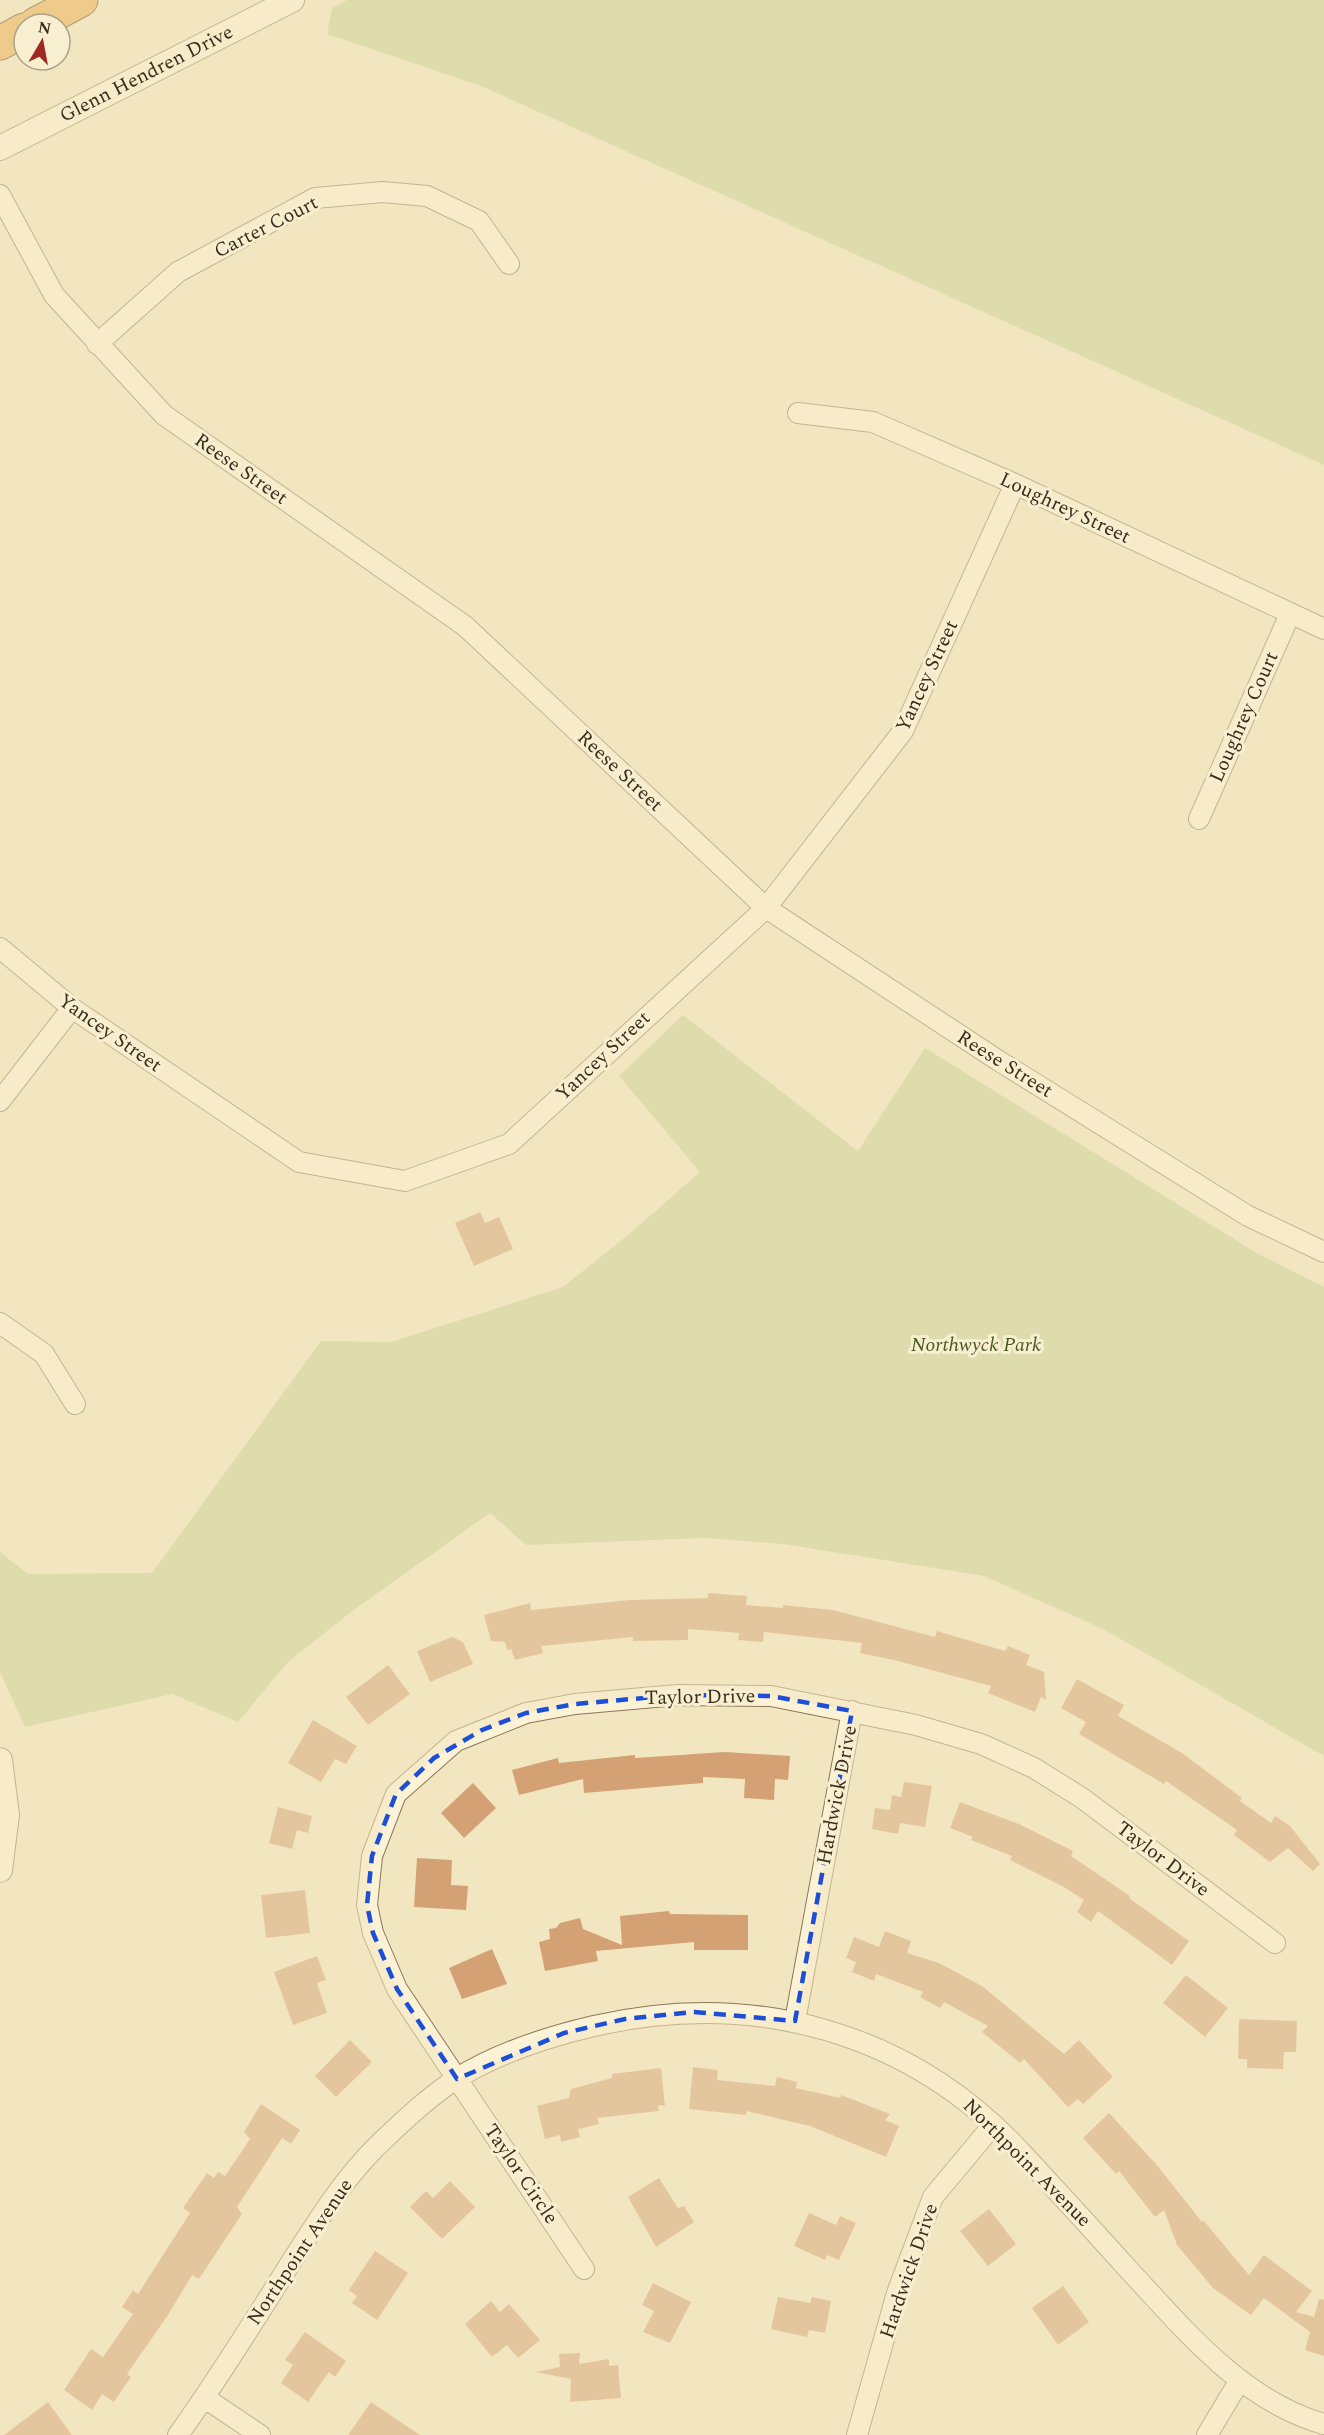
<svg xmlns="http://www.w3.org/2000/svg" width="1324" height="2435" viewBox="0 0 1324 2435" font-family="Spectral,serif">
<style>
.green{fill:#c6d194}
.building{fill:#d3a174}
.lines{fill:none;stroke-linecap:round;stroke-linejoin:round}
.minor-casing{stroke:#8d7757;stroke-width:22}
.tertiary-casing{stroke:#8d7757;stroke-width:26}
.motorway-casing{stroke:#5a442c;stroke-width:35}
.minor{stroke:#fcf2d5;stroke-width:20}
.tertiary{stroke:#fcf2d5;stroke-width:24}
.motorway{stroke:#e8ac4b;stroke-width:33}
.marked{fill:none;stroke:#1d4ed8;stroke-width:4.5;stroke-dasharray:12 8;stroke-linejoin:round}
.labels{text-anchor:middle;dominant-baseline:central;stroke-width:6;stroke-linejoin:round;paint-order:stroke}
.street-label{font-size:20px;fill:#3b2d1c;stroke:#f8efd1}
.park-label{font-size:20px;font-style:italic;fill:#485a21;stroke:#f8efd1}
</style>
<rect width="100%" height="100%" fill="#f2e6c1"/>
<path class="green" d="M 347,0 L 1324,0 L 1324,465 L 481,86 L 327,34 L 332,8 Z
M 683,1015 L 858,1151 L 925,1048 L 1255,1252 L 1324,1287 L 1324,1756 L 1103,1629 L 984,1576 L 783,1544 L 704,1538 L 526,1545 L 490,1513 L 355,1609 L 289,1661 L 238,1722 L 172,1694 L 25,1727 L 0,1672 L 0,1552 L 28,1574 L 152,1573 L 321,1341 L 391,1342 L 563,1287 L 634,1230 L 700,1172 L 619,1076 Z"/>
<path class="building" d="M 480,1212 L 485,1223 L 499,1217 L 513,1249 L 474,1266 L 455,1223 Z
M 708,1593 L 747,1596 L 746,1605 L 783,1608 L 783,1605 L 833,1610 L 935,1637 L 937,1631 L 1005,1651 L 1008,1646 L 1030,1655 L 1026,1665 L 1044,1672 L 1046,1700 L 1041,1697 L 1035,1712 L 988,1693 L 991,1686 L 894,1660 L 860,1653 L 862,1643 L 764,1632 L 763,1642 L 738,1640 L 739,1633 L 688,1629 L 688,1640 L 633,1641 L 633,1637 L 541,1646 L 543,1653 L 515,1660 L 511,1649 L 507,1650 L 505,1642 L 491,1641 L 484,1615 L 530,1603 L 531,1610 L 630,1600 L 708,1598 Z
M 452,1637 L 463,1642 L 473,1664 L 430,1682 L 417,1651 Z
M 388,1665 L 410,1694 L 368,1725 L 346,1697 Z
M 1077,1679 L 1124,1705 L 1118,1716 L 1182,1753 L 1242,1798 L 1240,1801 L 1271,1823 L 1275,1816 L 1290,1826 L 1320,1864 L 1313,1871 L 1288,1848 L 1270,1862 L 1234,1835 L 1237,1830 L 1166,1781 L 1164,1784 L 1079,1734 L 1086,1722 L 1061,1708 Z
M 313,1720 L 357,1746 L 346,1764 L 335,1759 L 321,1782 L 288,1763 Z
M 725,1752 L 790,1756 L 788,1780 L 775,1779 L 774,1800 L 744,1798 L 745,1779 L 703,1777 L 703,1783 L 584,1793 L 583,1779 L 519,1795 L 512,1770 L 558,1758 L 559,1763 L 635,1755 L 635,1758 Z
M 904,1782 L 932,1786 L 925,1827 L 900,1823 L 898,1834 L 872,1829 L 875,1808 L 890,1810 L 892,1795 L 901,1797 Z
M 473,1783 L 496,1808 L 464,1838 L 441,1813 Z
M 960,1802 L 1019,1824 L 1073,1851 L 1071,1856 L 1130,1896 L 1129,1898 L 1189,1941 L 1172,1965 L 1098,1911 L 1091,1922 L 1077,1912 L 1084,1900 L 1064,1887 L 1010,1860 L 1012,1856 L 971,1840 L 973,1837 L 950,1828 Z
M 278,1807 L 312,1816 L 308,1833 L 297,1830 L 292,1849 L 269,1843 Z
M 417,1858 L 452,1860 L 451,1885 L 468,1886 L 466,1910 L 414,1907 Z
M 305,1890 L 310,1933 L 266,1938 L 261,1895 Z
M 669,1911 L 670,1914 L 748,1915 L 748,1950 L 694,1950 L 694,1942 L 596,1951 L 598,1961 L 545,1971 L 539,1942 L 550,1939 L 549,1929 L 556,1928 L 560,1923 L 580,1918 L 583,1929 L 622,1945 L 620,1916 Z
M 885,1931 L 911,1941 L 907,1953 L 939,1963 L 982,1986 L 1064,2054 L 1079,2040 L 1113,2077 L 1083,2104 L 1078,2099 L 1068,2107 L 1024,2059 L 1020,2063 L 982,2032 L 988,2026 L 944,2002 L 940,2008 L 920,1997 L 923,1992 L 876,1974 L 874,1981 L 852,1972 L 856,1962 L 846,1958 L 854,1937 L 879,1947 Z
M 492,1949 L 507,1984 L 462,1999 L 449,1968 Z
M 317,1956 L 326,1980 L 317,1983 L 327,2013 L 293,2025 L 274,1972 Z
M 1186,1975 L 1228,2008 L 1205,2037 L 1163,2003 Z
M 1239,2019 L 1297,2021 L 1296,2052 L 1284,2052 L 1283,2069 L 1247,2068 L 1247,2059 L 1238,2059 Z
M 350,2040 L 372,2062 L 336,2097 L 315,2076 Z
M 693,2067 L 718,2070 L 717,2080 L 775,2086 L 777,2077 L 797,2082 L 796,2088 L 840,2098 L 841,2095 L 890,2114 L 885,2120 L 899,2126 L 886,2157 L 810,2126 L 746,2111 L 746,2115 L 689,2109 Z
M 661,2068 L 665,2106 L 658,2105 L 659,2111 L 597,2118 L 599,2124 L 578,2129 L 580,2137 L 561,2142 L 560,2135 L 545,2139 L 537,2106 L 569,2098 L 571,2089 L 612,2078 L 612,2074 Z
M 261,2104 L 300,2130 L 291,2144 L 282,2138 L 237,2207 L 242,2214 L 199,2279 L 192,2275 L 168,2315 L 127,2374 L 131,2377 L 114,2402 L 102,2394 L 92,2410 L 64,2390 L 91,2349 L 103,2357 L 133,2314 L 122,2307 L 133,2290 L 138,2294 L 190,2213 L 183,2208 L 207,2173 L 214,2178 L 218,2172 L 225,2176 L 250,2139 L 244,2132 Z
M 1109,2113 L 1156,2164 L 1202,2222 L 1204,2221 L 1249,2275 L 1264,2255 L 1312,2291 L 1296,2312 L 1314,2317 L 1319,2299 L 1324,2300 L 1324,2356 L 1305,2350 L 1310,2332 L 1264,2298 L 1251,2315 L 1213,2288 L 1177,2245 L 1164,2210 L 1155,2217 L 1119,2171 L 1116,2174 L 1083,2138 Z
M 659,2178 L 678,2208 L 684,2206 L 694,2222 L 656,2247 L 628,2197 Z
M 450,2181 L 475,2207 L 442,2239 L 410,2207 L 426,2191 L 433,2198 Z
M 989,2209 L 1016,2244 L 988,2266 L 960,2231 Z
M 809,2213 L 836,2225 L 840,2216 L 856,2223 L 839,2260 L 827,2255 L 825,2260 L 794,2246 Z
M 375,2251 L 408,2273 L 377,2320 L 352,2303 L 357,2296 L 349,2290 Z
M 653,2283 L 691,2302 L 670,2343 L 643,2332 L 654,2311 L 642,2305 Z
M 1063,2286 L 1089,2322 L 1058,2345 L 1032,2308 Z
M 778,2297 L 810,2303 L 812,2297 L 831,2301 L 825,2333 L 809,2330 L 807,2337 L 771,2329 Z
M 491,2301 L 500,2312 L 509,2304 L 540,2340 L 518,2358 L 507,2345 L 492,2357 L 465,2324 Z
M 305,2332 L 346,2361 L 335,2377 L 329,2372 L 308,2402 L 281,2383 L 293,2365 L 285,2360 Z
M 580,2353 L 579,2364 L 609,2359 L 609,2366 L 618,2365 L 621,2398 L 570,2402 L 571,2379 L 536,2372 L 560,2367 L 559,2354 Z
M 48,2402 L 72,2435 L 4,2435 Z
M 371,2402 L 420,2435 L 348,2435 Z"/>
<g class="lines">
<defs>
<path id="minor" d="M 0,195 L 54,295 L 164,415 L 465,626 L 766,908 L 999,1061 L 1248,1216 L 1324,1252
M 97,344 L 178,272 L 315,198 L 383,192 L 427,196 L 479,221 L 509,264
M 798,413 L 873,422 L 1015,484 L 1324,629
M 1199,819 L 1290,614
M 0,948 L 72,1008 L 299,1162 L 405,1181 L 509,1144 L 766,908 L 903,731 L 1015,484
M 0,1101 L 72,1008
M 0,1323 L 44,1354 L 75,1404
M 795,2021 L 852,1711
M 584,2269 L 397,1989 L 373,1933 L 367,1905 L 372,1856 L 396,1794 L 456,1741 L 526,1713 L 575,1704 L 678,1695 L 771,1696 L 916,1725 L 981,1744 L 1034,1768 L 1082,1798 L 1275,1943
M 205,2398 L 260,2435
M 178,2435 C 217,2381 252,2324 288,2267 C 315,2225 341,2182 376,2147 C 401,2123 427,2098 456,2079 C 497,2053 547,2037 594,2026 C 755,1989 910,2032 1022,2153 C 1058,2192 1093,2230 1128,2269 C 1184,2329 1242,2401 1324,2424
M 857,2435 L 897,2293 L 933,2197 L 993,2125
M 1207,2435 L 1240,2380"/>
<g id="tertiary">
<path id="s1" d="M 0,148 L 292,0"/>
<path d="M 0,1760 L 7,1815 L 0,1870"/>
</g>
<path id="motorway" d="M 36,24 L 81,0
M 0,43 L 24,30"/>
</defs>
<use href="#minor" class="minor-casing"/>
<use href="#tertiary" class="tertiary-casing"/>
<use href="#motorway" class="motorway-casing"/>
<use href="#minor" class="minor"/>
<use href="#tertiary" class="tertiary"/>
<use href="#motorway" class="motorway"/>
</g>
<path d="M0 0H1324V2435H0ZM 678,1695 L 771,1696 L 852,1711 L 795,2021 L 694,2012 L 625,2019 L 564,2033 L 457,2079 L 397,1989 L 373,1933 L 367,1905 L 372,1856 L 396,1794 L 434,1758 L 482,1730 L 526,1713 L 575,1704 Z" fill="#f2e6c1" fill-opacity=".55" fill-rule="evenodd"/>
<path class="marked" d="M 678,1695 L 771,1696 L 852,1711 L 795,2021 L 694,2012 L 625,2019 L 564,2033 L 457,2079 L 397,1989 L 373,1933 L 367,1905 L 372,1856 L 396,1794 L 434,1758 L 482,1730 L 526,1713 L 575,1704 Z"/>
<g class="labels">
<g class="street-label">
<text stroke="none"><textPath href="#s1" startOffset="164">Glenn Hendren Drive</textPath></text>
<text transform="translate(266 227) rotate(-27)">Carter Court</text>
<text transform="translate(241 469) rotate(35)">Reese Street</text>
<text transform="translate(1065 508) rotate(25)">Loughrey Street</text>
<text transform="translate(927 676) rotate(-65)">Yancey Street</text>
<text transform="translate(1244 717) rotate(-66)">Loughrey Court</text>
<text transform="translate(620 771) rotate(43)">Reese Street</text>
<text transform="translate(110 1033) rotate(35)">Yancey Street</text>
<text transform="translate(603 1056) rotate(-43)">Yancey Street</text>
<text transform="translate(1005 1064) rotate(32)">Reese Street</text>
<text transform="translate(700 1697) rotate(-1)">Taylor Drive</text>
<text transform="translate(837 1795) rotate(-79)">Hardwick Drive</text>
<text transform="translate(1163 1859) rotate(37)">Taylor Drive</text>
<text transform="translate(1027 2163) rotate(45)">Northpoint Avenue</text>
<text transform="translate(521 2174) rotate(56)">Taylor Circle</text>
<text transform="translate(300 2252) rotate(-56)">Northpoint Avenue</text>
<text transform="translate(909 2271) rotate(-71)">Hardwick Drive</text>
</g>
<g class="park-label">
<text x="976" y="1345">Northwyck Park</text>
</g>
</g>
<g transform="translate(42 42) rotate(10)"><circle r="28" fill="#f8efd1" stroke="#aca189" stroke-width="1.5"/>
<path d="M0-4.5L10 22L0 15L-10 22Z" fill="#a12822"/>
<text y="-9" font-size="16" font-weight="bold" text-anchor="middle" fill="#3b2d1c">N</text>
</g>
</svg>
